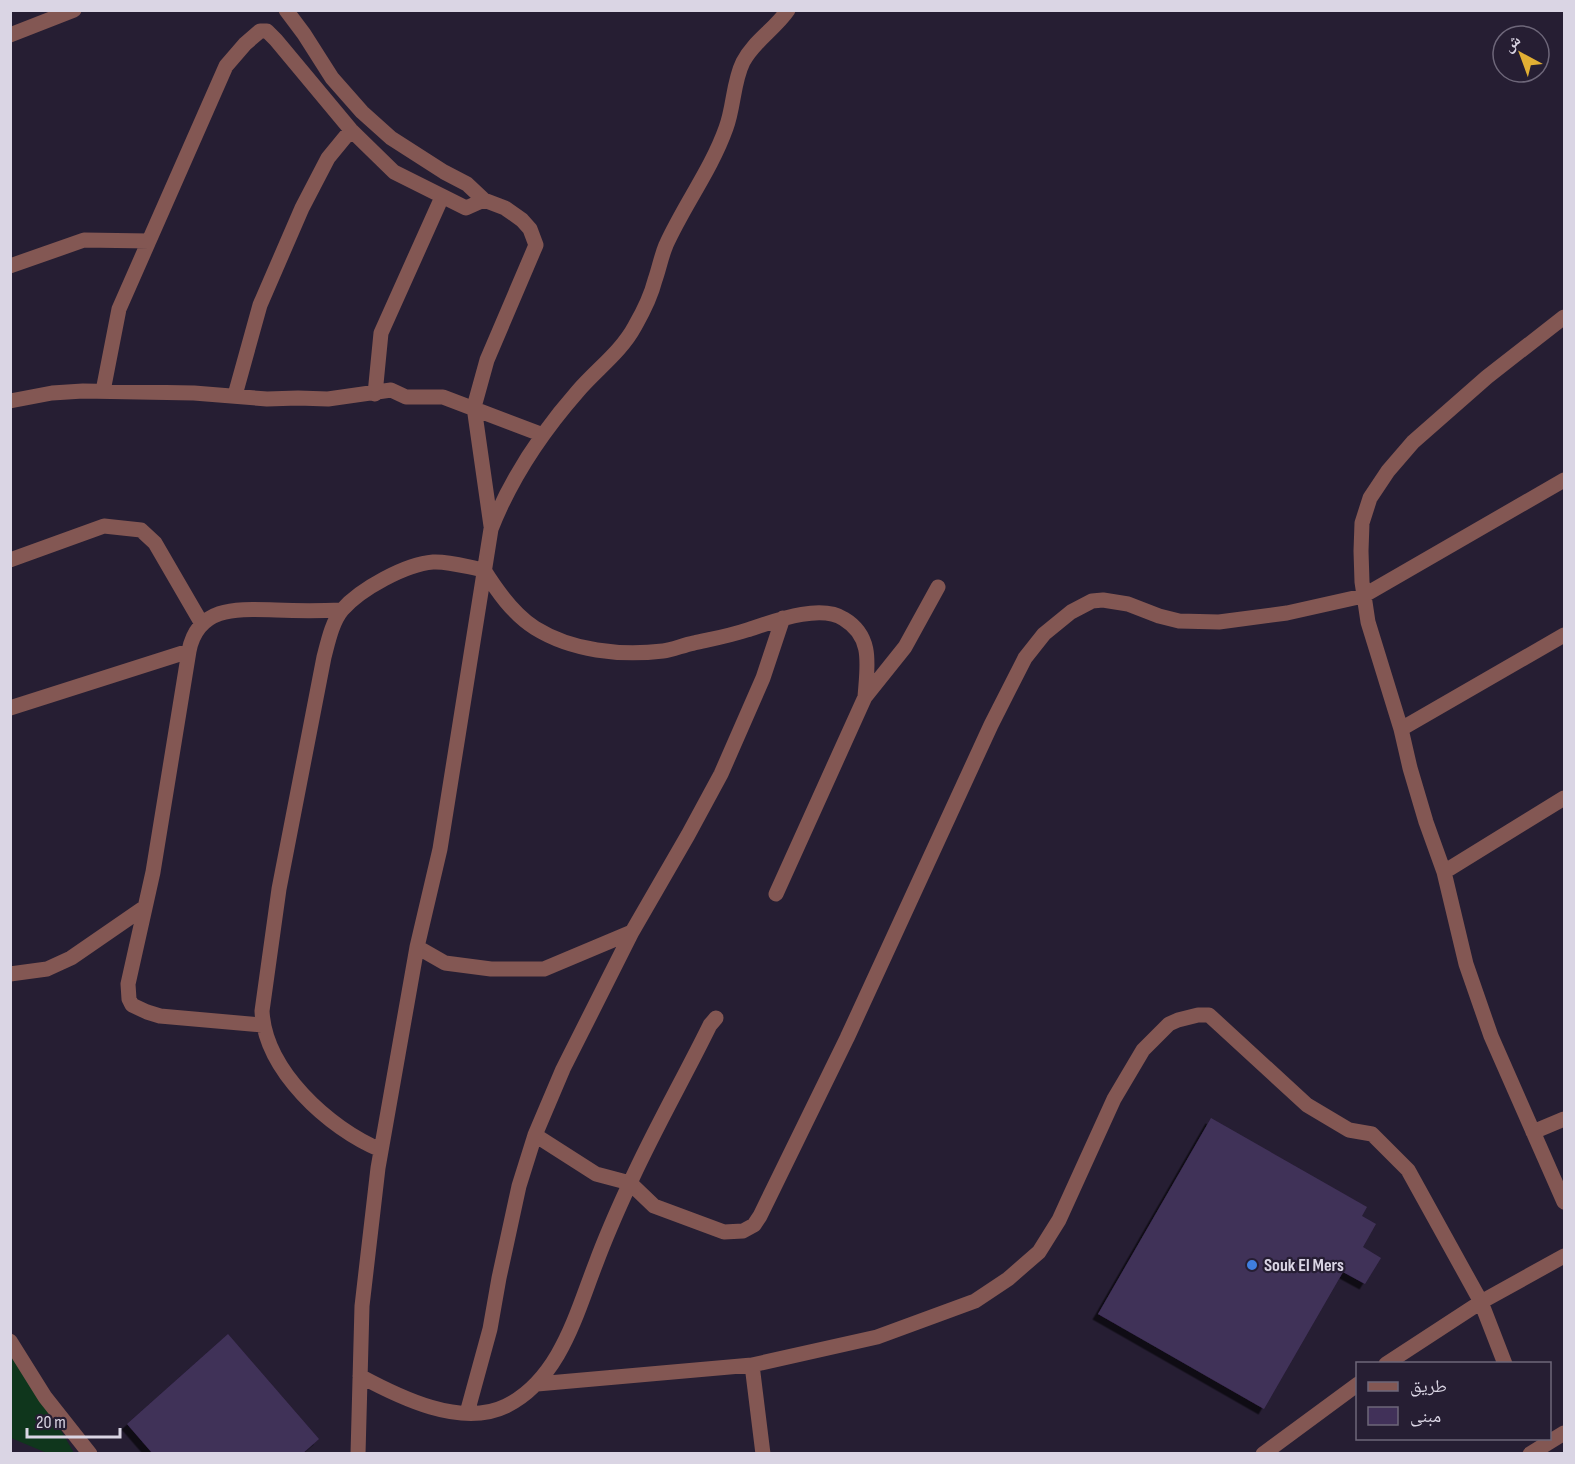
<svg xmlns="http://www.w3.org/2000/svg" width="1575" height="1464" viewBox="0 0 1575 1464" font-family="'Sofia Sans Condensed','Noto Naskh Arabic',sans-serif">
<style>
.green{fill:#0f361c}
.building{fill:#413159;filter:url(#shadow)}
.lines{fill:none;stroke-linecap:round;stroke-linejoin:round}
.minor{stroke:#835753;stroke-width:15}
.shop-dot{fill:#3f7fe0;stroke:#261e33;stroke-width:2}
.labels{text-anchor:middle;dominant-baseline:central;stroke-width:4.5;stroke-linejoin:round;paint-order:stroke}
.poi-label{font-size:18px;font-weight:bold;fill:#dad5e4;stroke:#261e33;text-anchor:start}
</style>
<defs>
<filter id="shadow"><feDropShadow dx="-5.5" dy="5.5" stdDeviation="0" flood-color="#0009"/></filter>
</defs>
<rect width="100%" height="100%" fill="#261e33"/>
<path class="green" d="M 10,1341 L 74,1453 L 47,1453 L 11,1438 Z"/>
<path class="building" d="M 1211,1118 L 1367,1207 L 1362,1216 L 1376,1224 L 1363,1247 L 1381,1258 L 1365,1284 L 1343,1272 L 1264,1409 L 1098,1314 Z
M 228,1334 L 319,1439 L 302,1454 L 153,1454 L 127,1424 Z"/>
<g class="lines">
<path class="minor" d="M 286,10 L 304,34 L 332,78 L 362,112 L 391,138 L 444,172 L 467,184 L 484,200 L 505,208 L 522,220 L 530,229 L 536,245 L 487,360 L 474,407 L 491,526
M 10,35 L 74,10
M 10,266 L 84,240 L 149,241
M 1564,317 L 1487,377 L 1413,442 L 1388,471 L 1370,498 L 1362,523 L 1361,551 L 1362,582 L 1368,622 L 1401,729 L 1410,768 L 1426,822 L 1444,872 L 1466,964 L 1491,1036 L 1564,1202
M 103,391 L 119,309 L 226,66 L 245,44 L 260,31 L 267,31 L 276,40 L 351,130 L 394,172 L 466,208 L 484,200
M 375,394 L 381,333 L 442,197
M 235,395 L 260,305 L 302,208 L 328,158 L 351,130
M 10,401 L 52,393 L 83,391 L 194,393 L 267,399 L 298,398 L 328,399 L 391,390 L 406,397 L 443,397 L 543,435
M 10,560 L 104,526 L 141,530 L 155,543 L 202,624
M 865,697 L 905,647 L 938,587
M 10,708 L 189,651
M 1401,729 L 1564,635
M 1444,872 L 1564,798
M 417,947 L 445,963 L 491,969 L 544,969 L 632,932
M 10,974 L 47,969 L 71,958 L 145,907
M 262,1025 L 160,1016 L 147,1012 L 132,1005 L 129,999 L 128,984 L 153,872 L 189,651 C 198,605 239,609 276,610 C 298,611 320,611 342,610
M 1533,1132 L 1564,1119
M 535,1135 L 596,1174 L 630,1183 L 654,1206 L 724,1232 L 743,1231 L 754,1225 L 760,1216 L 847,1038 L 991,725 L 1025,658 L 1044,634 L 1071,612 L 1092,601 L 1103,600 L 1128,604 L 1159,616 L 1179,621 L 1219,622 L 1287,613 L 1363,596 L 1564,480
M 381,1150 C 328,1128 265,1070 262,1011 L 279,889 L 324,657 C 328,642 332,622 342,610 C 360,589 406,564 433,562 C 449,561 467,567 484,570 C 497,591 513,614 535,628 C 572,651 620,656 663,651 C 673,650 683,645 694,643 C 712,639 729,636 747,630 C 772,622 820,603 844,619 C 874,637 867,667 865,697 L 776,894
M 10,1341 L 45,1397 L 90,1454
M 1386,1364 L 1481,1302 L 1564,1256
M 752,1365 L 763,1454
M 360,1376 C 399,1397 461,1428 506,1406 C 560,1379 576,1314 596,1263 C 606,1236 618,1209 630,1183 C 654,1130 684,1078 710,1025 L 716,1018
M 537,1384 L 752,1365 L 877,1337 L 975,1301 L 1008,1279 L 1039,1252 L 1059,1220 L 1114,1099 L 1143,1050 L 1169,1024 L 1178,1020 L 1198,1015 L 1209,1015 L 1307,1105 L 1349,1130 L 1372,1134 L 1408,1170 L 1481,1302 L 1505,1364
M 467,1413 L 490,1329 L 499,1278 L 519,1186 L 535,1135 L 563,1069 L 632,932 L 688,835 L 721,774 L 763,678 L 783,618
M 358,1454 L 362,1306 L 378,1168 L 417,947 L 440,849 L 491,529 C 511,478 542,432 578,391 C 597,369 621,352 635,326 C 643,312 651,296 655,280 C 659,269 661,257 666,245 C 684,205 711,170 726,128 C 734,107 733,82 743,62 C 753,42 775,29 788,10
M 1263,1454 L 1358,1384
M 1530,1454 L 1564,1433"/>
</g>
<circle class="shop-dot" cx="1252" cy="1265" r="6"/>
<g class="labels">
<g class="poi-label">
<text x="1264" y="1265">Souk El Mers</text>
</g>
</g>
<rect width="1575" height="1464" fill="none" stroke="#dad5e4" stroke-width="24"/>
<rect x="1356" y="1362" width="195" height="78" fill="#261e33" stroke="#6e677a" stroke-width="1.5"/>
<rect x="1368" y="1382" width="30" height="9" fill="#835753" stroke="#6e677a" stroke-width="1.5"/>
<text x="1410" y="1392" font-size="18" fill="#dad5e4">طريق</text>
<rect x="1368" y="1407" width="30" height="18" fill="#413159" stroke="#6e677a" stroke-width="1.5"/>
<text x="1410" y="1422" font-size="18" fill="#dad5e4">مبنى</text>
<g transform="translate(1521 54) rotate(319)"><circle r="28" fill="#261e33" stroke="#6e677a" stroke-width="1.5"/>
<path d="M0-4.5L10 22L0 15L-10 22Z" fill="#e1af34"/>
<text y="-9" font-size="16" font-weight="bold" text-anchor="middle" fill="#dad5e4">ش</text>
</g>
<path d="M27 1428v9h93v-9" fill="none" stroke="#dad5e4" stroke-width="3"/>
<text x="36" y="1428" font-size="18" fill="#dad5e4" stroke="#261e33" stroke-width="4.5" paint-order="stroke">20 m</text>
</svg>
